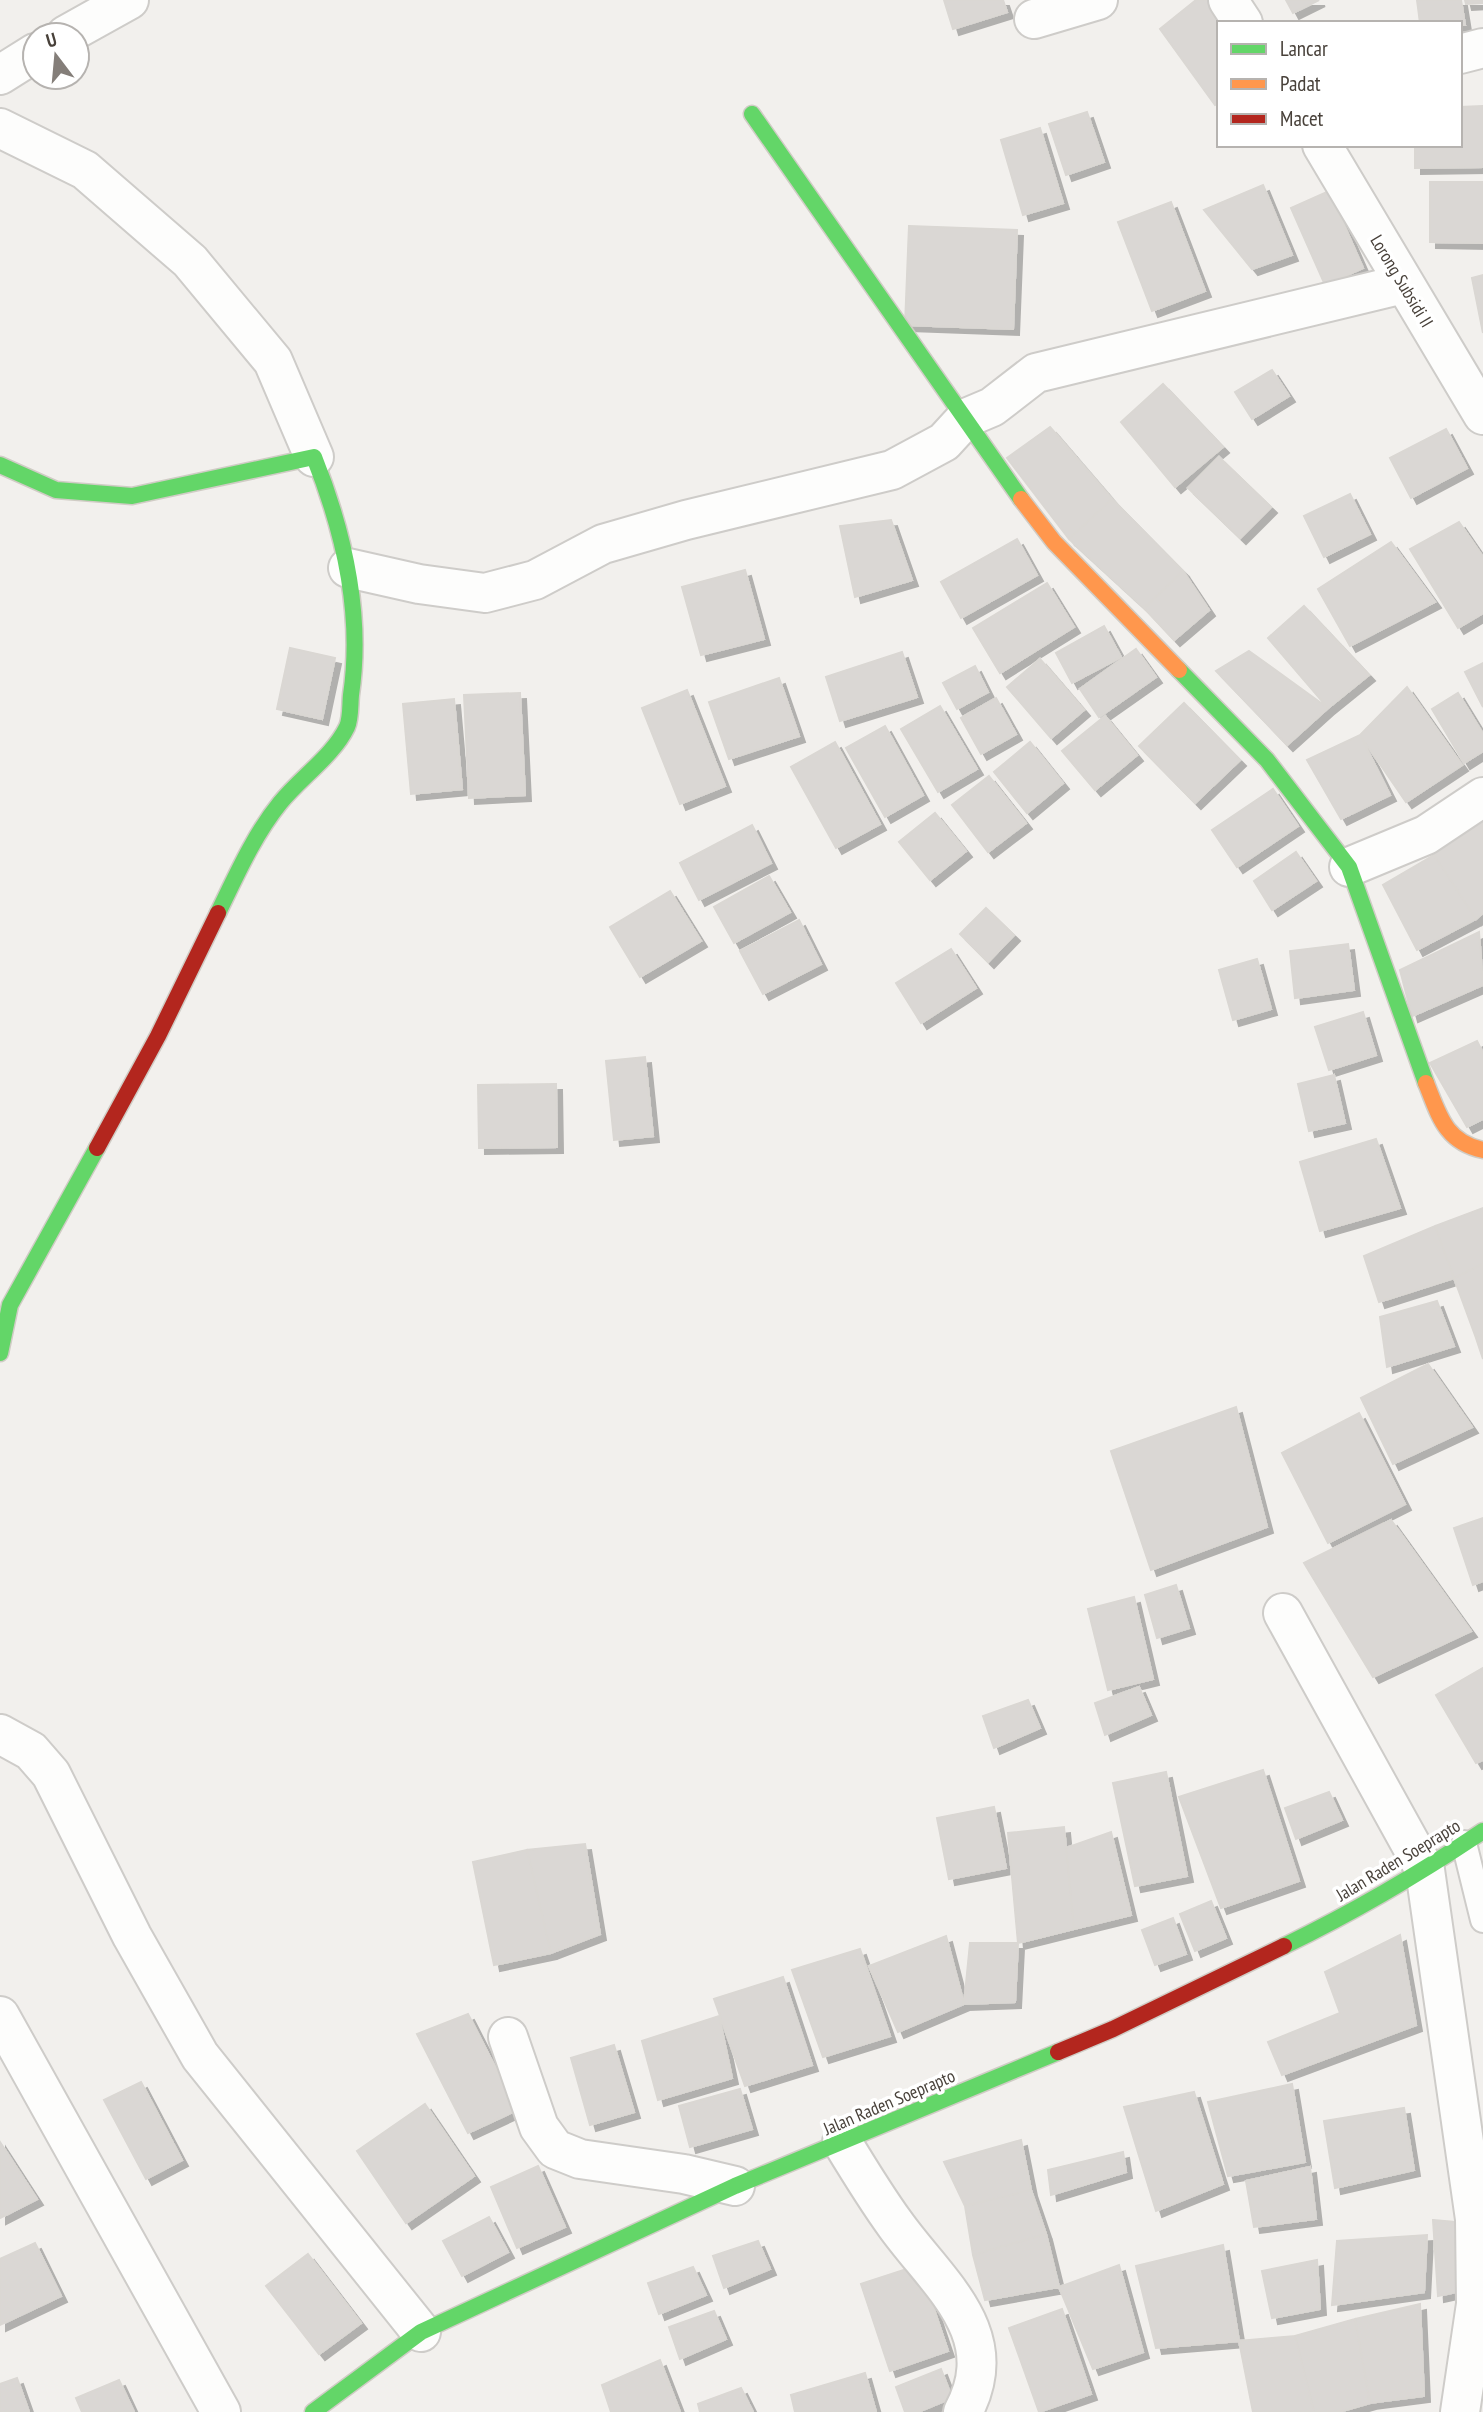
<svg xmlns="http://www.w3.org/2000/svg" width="1483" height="2412" viewBox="0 0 1483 2412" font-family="'PT Sans Narrow',sans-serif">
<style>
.building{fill:#dad7d4;stroke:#dad7d3;stroke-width:2;filter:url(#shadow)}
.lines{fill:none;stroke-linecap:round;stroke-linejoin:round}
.lane-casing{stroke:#ceccc9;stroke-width:28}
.street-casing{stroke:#ceccc9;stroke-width:42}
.fast-casing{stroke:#d0ccc5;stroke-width:19}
.slow-casing{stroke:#d0ccc5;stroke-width:19}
.jam-casing{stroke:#d0ccc5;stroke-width:19}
.lane{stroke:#fdfdfc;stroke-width:24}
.street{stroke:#fdfdfc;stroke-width:38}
.fast{stroke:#63d668;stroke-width:16}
.slow{stroke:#ff974d;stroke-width:16}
.jam{stroke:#b3261e;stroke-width:16}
.labels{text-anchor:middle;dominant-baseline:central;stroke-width:7;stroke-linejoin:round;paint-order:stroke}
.street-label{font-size:18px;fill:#48413a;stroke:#fff}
</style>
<defs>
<filter id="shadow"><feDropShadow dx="6" dy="6" stdDeviation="0" flood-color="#0004"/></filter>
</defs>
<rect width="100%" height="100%" fill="#f2f0ed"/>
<path class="building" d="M 944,0 L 1003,0 L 1007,12 L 953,29 Z
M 1196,0 L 1209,0 L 1223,23 L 1219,23 L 1219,103 L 1215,105 L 1160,29 Z
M 1286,0 L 1319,0 L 1293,13 Z
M 1417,0 L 1461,0 L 1465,25 L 1420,23 Z
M 1465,0 L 1483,0 L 1483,3 L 1466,4 Z
M 1483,106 L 1483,167 L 1415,168 L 1415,145 L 1460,145 L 1460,107 Z
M 1087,112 L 1104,162 L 1066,175 L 1049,124 Z
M 1040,128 L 1063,203 L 1023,215 L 1001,140 Z
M 1430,182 L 1483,182 L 1483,243 L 1430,242 Z
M 1263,185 L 1292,255 L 1252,269 L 1204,210 Z
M 1329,191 L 1363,268 L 1325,285 L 1291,208 Z
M 1171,202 L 1205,291 L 1152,311 L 1118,222 Z
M 909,226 L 1017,230 L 1013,329 L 905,325 Z
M 1483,275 L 1483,333 L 1472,278 Z
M 1272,370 L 1289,396 L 1252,419 L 1235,392 Z
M 1163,384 L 1223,447 L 1175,487 L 1121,422 Z
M 1050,427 L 1112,499 L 1069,539 L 1007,458 Z
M 1446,429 L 1467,468 L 1411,498 L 1390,458 Z
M 1219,457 L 1271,507 L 1240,538 L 1188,488 Z
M 1350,494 L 1370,534 L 1324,557 L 1304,516 Z
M 1112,499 L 1183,571 L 1144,608 L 1069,539 Z
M 891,520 L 912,580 L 855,597 L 840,526 Z
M 1459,522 L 1483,557 L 1483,613 L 1458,628 L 1410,549 Z
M 1017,539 L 1037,575 L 961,618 L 941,582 Z
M 1391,542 L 1435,602 L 1350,646 L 1318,589 Z
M 745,570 L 764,639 L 701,655 L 682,587 Z
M 1183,571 L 1209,610 L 1174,640 L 1144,608 Z
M 1047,583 L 1074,627 L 1000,673 L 973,628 Z
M 1304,606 L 1369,675 L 1328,708 L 1268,638 Z
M 1104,626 L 1121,657 L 1072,683 L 1056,653 Z
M 290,648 L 335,658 L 322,719 L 277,709 Z
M 1136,649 L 1156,677 L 1099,717 L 1080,689 Z
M 1249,651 L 1328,708 L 1287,745 L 1216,671 Z
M 902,652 L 917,697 L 840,721 L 826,677 Z
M 1040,659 L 1084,710 L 1051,738 L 1007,687 Z
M 1483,663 L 1483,707 L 1465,672 Z
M 975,666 L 988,692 L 957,709 L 943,683 Z
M 779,678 L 799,736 L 729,759 L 709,702 Z
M 1407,687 L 1462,765 L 1406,802 L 1360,735 Z
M 687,690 L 725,786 L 680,804 L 642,708 Z
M 520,693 L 525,795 L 469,798 L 464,695 Z
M 1458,693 L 1483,734 L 1483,751 L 1464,763 L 1432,709 Z
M 996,698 L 1016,734 L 981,754 L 961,718 Z
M 454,699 L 462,789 L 411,794 L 403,704 Z
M 1184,703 L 1240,760 L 1195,803 L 1139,746 Z
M 940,706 L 977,769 L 938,792 L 901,729 Z
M 1105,716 L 1137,755 L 1095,790 L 1062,751 Z
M 885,726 L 923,795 L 885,817 L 846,748 Z
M 1360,735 L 1390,795 L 1341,819 L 1307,760 Z
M 835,742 L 880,824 L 836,848 L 791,767 Z
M 1030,742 L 1063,783 L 1027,813 L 994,772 Z
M 989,776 L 1026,823 L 988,852 L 952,805 Z
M 1273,789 L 1298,826 L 1237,867 L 1212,830 Z
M 935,813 L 966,851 L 930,880 L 899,842 Z
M 1483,814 L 1483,913 L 1476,919 L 1434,855 Z
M 752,825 L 771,863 L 699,900 L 680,863 Z
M 1296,852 L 1316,881 L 1272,910 L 1254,881 Z
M 1434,855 L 1476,919 L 1417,950 L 1383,885 Z
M 769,876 L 790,912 L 734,943 L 714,907 Z
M 670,891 L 701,941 L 640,977 L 610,927 Z
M 986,908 L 1014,935 L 988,962 L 960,934 Z
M 799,920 L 821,964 L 763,994 L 740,951 Z
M 1479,932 L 1483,985 L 1412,1016 L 1400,970 Z
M 1348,944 L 1354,990 L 1295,998 L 1290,951 Z
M 951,949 L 976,988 L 921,1023 L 896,983 Z
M 1257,959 L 1271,1009 L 1233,1020 L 1219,970 Z
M 1363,1012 L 1376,1055 L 1329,1070 L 1315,1027 Z
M 1477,1041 L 1483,1053 L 1483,1119 L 1467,1127 L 1430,1063 Z
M 645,1057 L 653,1136 L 614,1140 L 606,1061 Z
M 1334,1075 L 1345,1123 L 1309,1131 L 1298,1084 Z
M 556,1084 L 557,1147 L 479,1148 L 478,1085 Z
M 1376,1139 L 1400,1208 L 1320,1231 L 1300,1162 Z
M 1483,1208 L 1483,1264 L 1454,1278 L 1435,1226 Z
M 1435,1226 L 1454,1278 L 1379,1302 L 1364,1256 Z
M 1483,1264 L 1483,1335 L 1476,1338 L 1454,1278 Z
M 1437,1301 L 1454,1346 L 1387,1367 L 1380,1317 Z
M 1483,1335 L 1483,1359 L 1476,1338 Z
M 1428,1364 L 1472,1427 L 1393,1464 L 1361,1398 Z
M 1236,1407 L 1267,1527 L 1151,1570 L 1111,1451 Z
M 1359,1413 L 1405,1504 L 1328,1543 L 1282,1453 Z
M 1483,1518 L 1483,1581 L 1473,1585 L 1454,1528 Z
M 1391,1520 L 1471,1631 L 1373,1677 L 1304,1563 Z
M 1176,1585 L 1189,1628 L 1157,1638 L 1145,1595 Z
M 1134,1597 L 1153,1679 L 1108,1690 L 1088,1609 Z
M 1483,1668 L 1483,1760 L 1476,1763 L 1436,1695 Z
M 1139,1687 L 1151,1715 L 1105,1735 L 1095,1703 Z
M 1028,1700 L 1040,1728 L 994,1748 L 983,1716 Z
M 1263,1770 L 1299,1881 L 1221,1908 L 1179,1797 Z
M 1166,1772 L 1187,1876 L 1135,1886 L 1113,1783 Z
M 1329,1792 L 1342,1820 L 1296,1839 L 1285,1808 Z
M 994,1807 L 1006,1868 L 949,1879 L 937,1818 Z
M 1064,1827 L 1074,1929 L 1018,1943 L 1008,1833 Z
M 1111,1832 L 1131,1915 L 1074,1929 L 1066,1848 Z
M 585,1844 L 600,1934 L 551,1953 L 527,1850 Z
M 527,1850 L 551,1953 L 494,1965 L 473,1862 Z
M 1211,1901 L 1226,1938 L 1195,1951 L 1180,1914 Z
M 1173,1918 L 1186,1954 L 1155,1965 L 1142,1930 Z
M 1400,1935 L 1416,2025 L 1282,2075 L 1268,2042 L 1340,2013 L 1325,1972 Z
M 946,1936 L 964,2004 L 898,2032 L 869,1966 Z
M 970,1943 L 1018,1943 L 1015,2002 L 964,2004 Z
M 860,1949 L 890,2036 L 823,2057 L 792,1970 Z
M 783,1977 L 812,2065 L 745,2086 L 714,1999 Z
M 468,2014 L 517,2110 L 468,2133 L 417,2034 Z
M 719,2016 L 732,2078 L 658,2100 L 642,2041 Z
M 614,2045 L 634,2112 L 590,2125 L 571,2058 Z
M 141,2082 L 182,2160 L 146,2179 L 104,2100 Z
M 1292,2084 L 1305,2162 L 1228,2176 L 1208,2102 Z
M 740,2089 L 752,2129 L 690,2147 L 679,2106 Z
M 1194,2092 L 1223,2184 L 1156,2211 L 1124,2107 Z
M 425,2104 L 474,2176 L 406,2223 L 357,2151 Z
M 1404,2108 L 1414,2170 L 1335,2188 L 1324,2121 Z
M 1021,2140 L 1031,2190 L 965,2206 L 944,2162 Z
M 0,2142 L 37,2199 L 0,2218 Z
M 1123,2152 L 1126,2172 L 1051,2195 L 1048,2170 Z
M 538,2166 L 565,2227 L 517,2248 L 491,2187 Z
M 1310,2167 L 1316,2219 L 1254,2227 L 1246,2181 Z
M 1031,2190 L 1046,2234 L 973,2255 L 965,2206 Z
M 489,2217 L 508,2252 L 462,2276 L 443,2241 Z
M 1433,2220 L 1455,2222 L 1461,2291 L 1438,2296 Z
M 1046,2234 L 1059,2287 L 985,2300 L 973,2255 Z
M 1427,2235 L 1424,2292 L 1332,2305 L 1337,2241 Z
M 758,2241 L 770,2269 L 724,2288 L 713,2256 Z
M 35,2243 L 61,2296 L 0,2325 L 0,2259 Z
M 1223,2245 L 1239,2341 L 1156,2348 L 1136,2266 Z
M 308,2254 L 361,2323 L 319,2354 L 266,2286 Z
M 1317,2260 L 1320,2309 L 1272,2318 L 1262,2271 Z
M 919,2265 L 948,2351 L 890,2371 L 861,2284 Z
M 1119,2265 L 1143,2352 L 1093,2369 L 1059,2287 Z
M 693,2267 L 706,2295 L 659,2314 L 648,2283 Z
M 1420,2304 L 1424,2396 L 1370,2403 L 1355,2319 Z
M 1062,2309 L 1091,2394 L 1039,2412 L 1009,2328 Z
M 714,2311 L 726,2339 L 680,2359 L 669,2327 Z
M 1355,2319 L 1370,2403 L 1339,2412 L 1314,2412 L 1295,2336 Z
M 1295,2336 L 1314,2412 L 1253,2412 L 1239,2341 Z
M 660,2360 L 680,2412 L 611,2412 L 602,2385 Z
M 941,2369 L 952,2398 L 918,2412 L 905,2412 L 896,2387 Z
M 865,2373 L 876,2412 L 795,2412 L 791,2395 Z
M 17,2378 L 29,2412 L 0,2412 L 0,2384 Z
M 119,2380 L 134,2412 L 82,2412 L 76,2398 Z
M 741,2388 L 753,2412 L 700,2412 L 698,2404 Z"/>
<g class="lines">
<defs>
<path id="lane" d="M 1464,1843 L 1483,1920"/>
<path id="street" d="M 1228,0 L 1243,23
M 1034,19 L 1098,0
M 66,35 L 129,0
M 1460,54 L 1483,48
M 0,75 L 35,53
M 0,128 L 85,170 L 190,261 L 273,361 L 314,457
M 1322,145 L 1483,415
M 348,568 L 419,584 L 485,593 L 535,580 L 603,544 L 686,520 L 892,470 L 944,442 L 966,418 L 992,407 L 1036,373 L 1403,284
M 1349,867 L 1426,835 L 1483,797
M 1283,1613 L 1425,1870 L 1475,2219 L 1476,2304 L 1483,2302
M 0,1734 L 31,1751 L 51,1774 L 132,1936 L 200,2056 L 421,2332
M 0,2016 L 221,2412
M 508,2037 L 539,2127 L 555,2149 L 580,2159 L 684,2174 L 735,2186
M 842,2142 C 859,2170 876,2198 895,2224 C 937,2283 1006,2333 963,2412
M 1460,2412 L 1476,2304"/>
<path id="fast" d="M 752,114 L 1021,499
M 0,465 L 56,490 L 132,496 L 314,457 C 344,532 363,614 351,695 C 350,704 351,718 347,727 C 333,756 301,777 280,803 C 254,835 236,876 218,913
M 1179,670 L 1267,760 L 1349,867 L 1426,1083
M 0,1353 L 10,1305 L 97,1148
M 1284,1946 C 1354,1912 1419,1874 1483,1831
M 313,2412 L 421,2332 L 735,2186 L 1058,2052"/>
<path id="slow" d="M 1021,499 L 1054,542 L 1179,670
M 1426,1083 C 1439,1115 1445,1142 1483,1150"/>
<path id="jam" d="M 97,1148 L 158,1036 L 218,913
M 1058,2052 L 1113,2029 L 1284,1946"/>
</defs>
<use href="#lane" class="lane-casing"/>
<use href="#street" class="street-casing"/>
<use href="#fast" class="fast-casing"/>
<use href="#slow" class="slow-casing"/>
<use href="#jam" class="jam-casing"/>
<use href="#lane" class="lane"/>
<use href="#street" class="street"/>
<use href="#fast" class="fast"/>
<use href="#slow" class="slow"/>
<use href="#jam" class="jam"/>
</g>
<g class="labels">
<g class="street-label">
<text transform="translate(1402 281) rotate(59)">Lorong Subsidi II</text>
<text transform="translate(1398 1860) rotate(-31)">Jalan Raden Soeprapto</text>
<text transform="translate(889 2102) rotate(-23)">Jalan Raden Soeprapto</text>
</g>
</g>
<rect x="1217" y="21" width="245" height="126" fill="#ffffff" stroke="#b6b3b0" stroke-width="2"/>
<rect x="1231" y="44" width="35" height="10" fill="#63d668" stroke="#b6b3b0" stroke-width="2"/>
<text x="1280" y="56" font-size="21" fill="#48413a">Lancar</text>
<rect x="1231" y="79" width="35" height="10" fill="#ff974d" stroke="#b6b3b0" stroke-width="2"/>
<text x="1280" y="91" font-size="21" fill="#48413a">Padat</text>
<rect x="1231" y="114" width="35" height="10" fill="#b3261e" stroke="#b6b3b0" stroke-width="2"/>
<text x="1280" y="126" font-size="21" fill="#48413a">Macet</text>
<g transform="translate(56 56) rotate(344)"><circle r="33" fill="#ffffff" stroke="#b6b3b0" stroke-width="2"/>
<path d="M0-5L12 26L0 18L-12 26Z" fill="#847e79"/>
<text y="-10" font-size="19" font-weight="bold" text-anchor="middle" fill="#48413a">U</text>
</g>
</svg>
